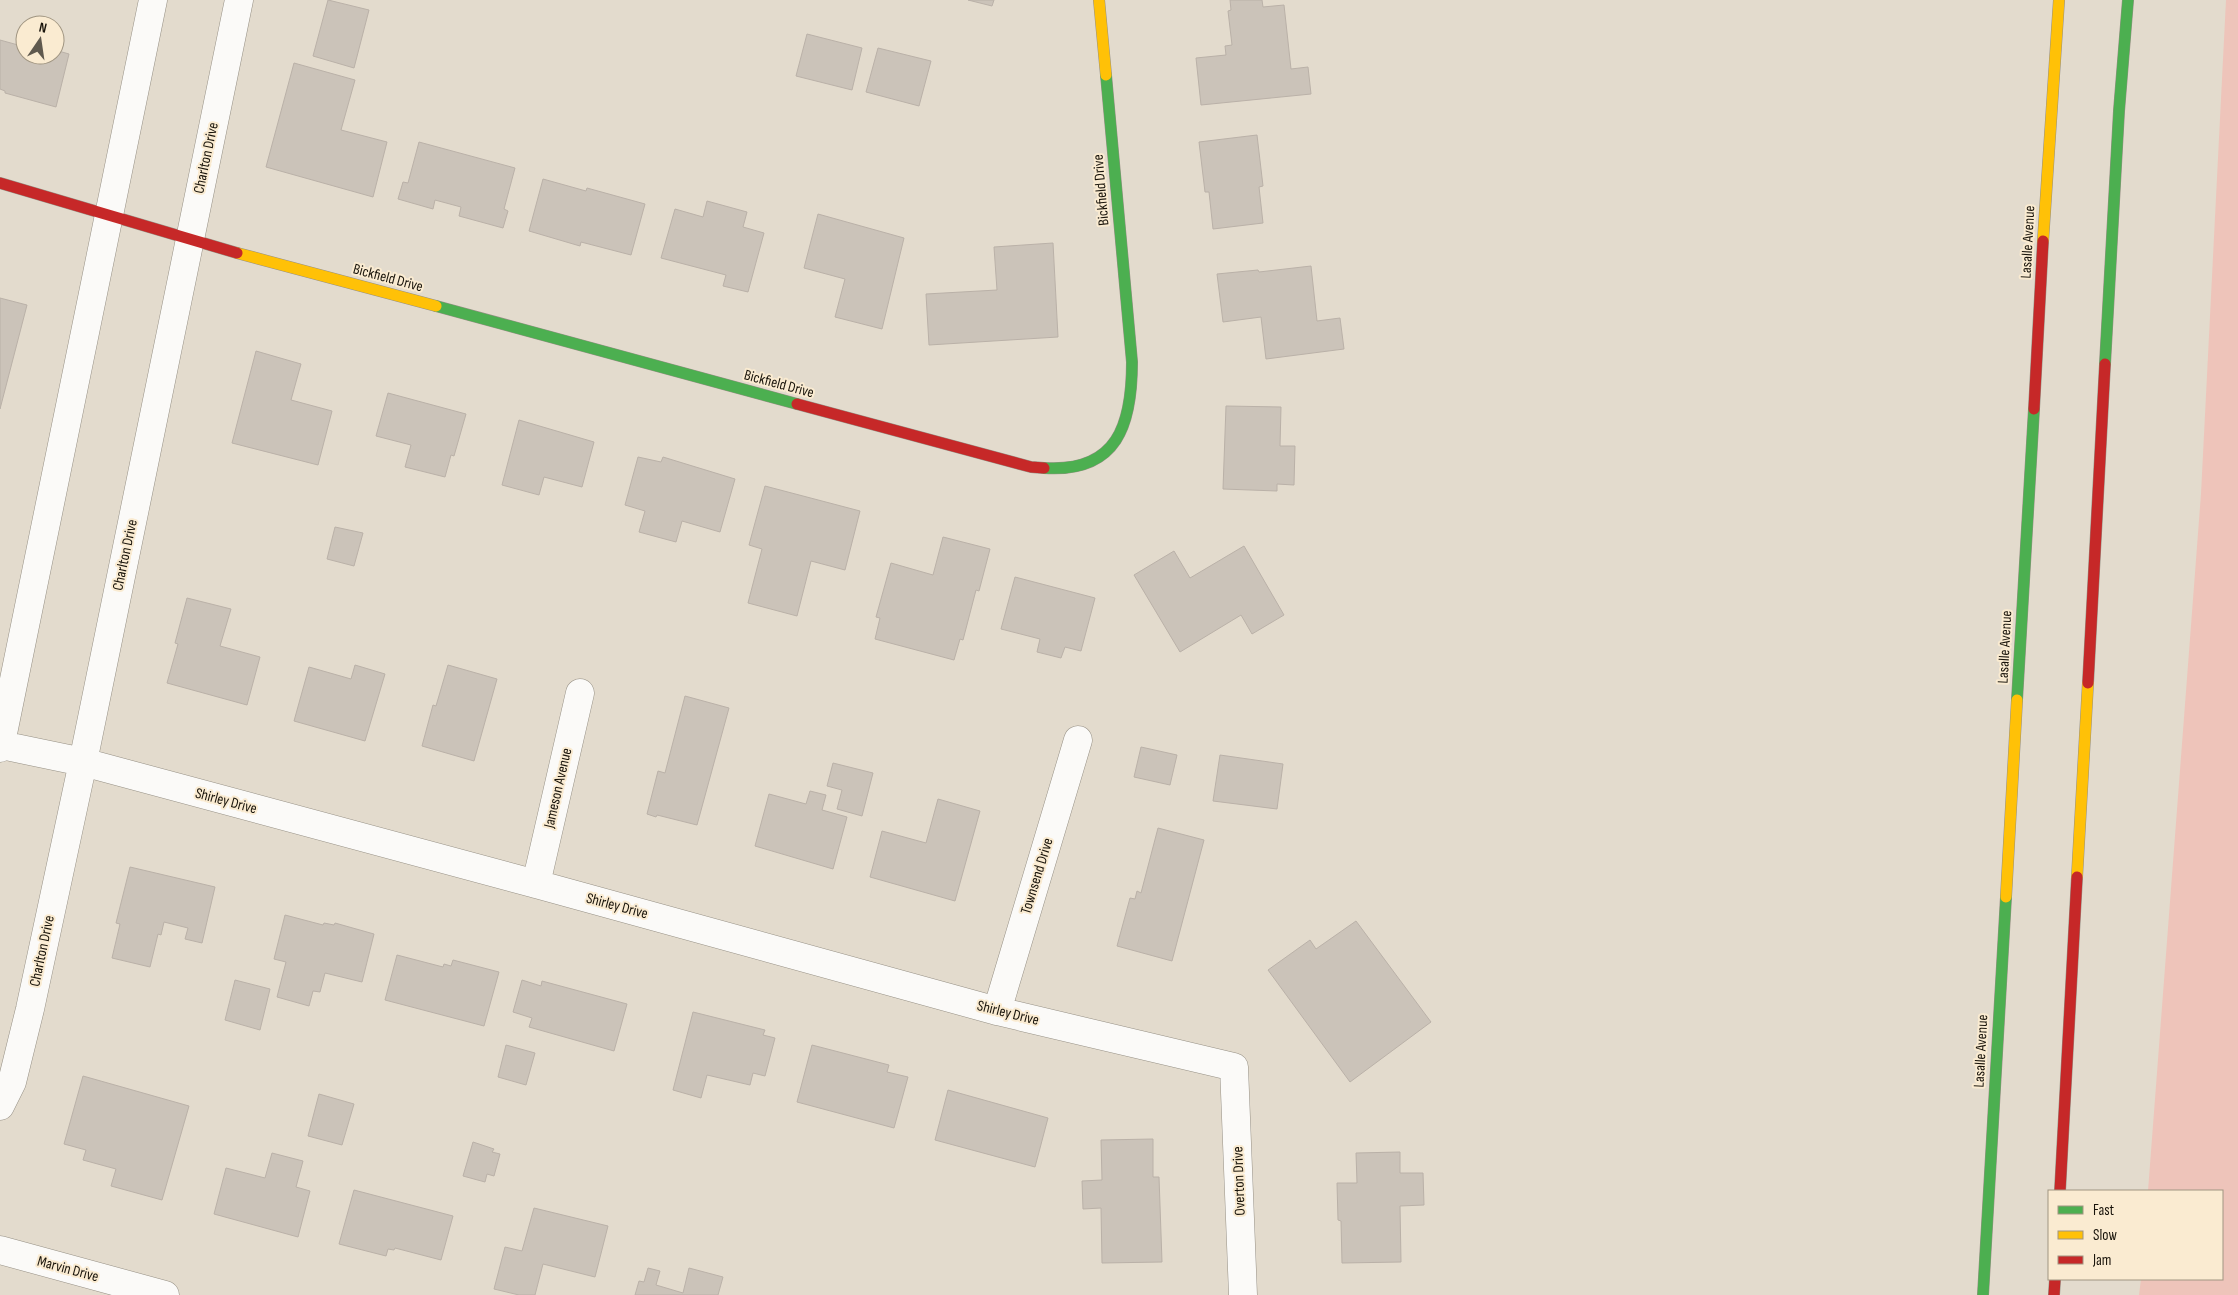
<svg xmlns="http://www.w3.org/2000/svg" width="2238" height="1295" viewBox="0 0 2238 1295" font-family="'Sofia Sans Condensed',sans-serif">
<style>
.green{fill:#eec4ba}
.building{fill:#cbc3b9;stroke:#bab1a8}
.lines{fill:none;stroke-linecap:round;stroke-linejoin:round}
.street-casing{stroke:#969085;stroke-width:29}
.fast-casing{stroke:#969085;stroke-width:12}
.slow-casing{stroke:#969085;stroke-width:12}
.jam-casing{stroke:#969085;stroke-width:12}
.street{stroke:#fbfaf8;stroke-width:28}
.fast{stroke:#4caf50;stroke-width:11}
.slow{stroke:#ffc107;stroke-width:11}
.jam{stroke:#c62828;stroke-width:11}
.labels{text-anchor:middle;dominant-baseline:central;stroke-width:4;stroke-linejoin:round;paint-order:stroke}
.street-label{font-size:15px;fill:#18130a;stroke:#faebd1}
</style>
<rect width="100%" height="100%" fill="#e3dbcd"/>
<path class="green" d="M 2226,0 L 2238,0 L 2238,1295 L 2139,1295 L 2141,1279 L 2222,1279 L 2222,1191 L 2148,1191 L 2201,494 Z"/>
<path class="building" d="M 328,0 L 369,10 L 354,68 L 313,56 Z
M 968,0 L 994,0 L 992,6 Z
M 1230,0 L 1262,0 L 1263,7 L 1284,5 L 1291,69 L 1308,67 L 1311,94 L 1201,105 L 1196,58 L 1226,55 L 1225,46 L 1232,45 L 1228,11 L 1231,10 Z
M 807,34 L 862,48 L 852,90 L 796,76 Z
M 0,40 L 18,45 L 19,41 L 25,43 L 25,55 L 55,55 L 55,50 L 69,54 L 56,107 L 5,93 L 5,91 L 0,89 Z
M 878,48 L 931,61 L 919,106 L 866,92 Z
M 294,63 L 355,80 L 341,130 L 387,142 L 373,197 L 266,167 Z
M 1257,135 L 1263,186 L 1259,187 L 1263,223 L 1213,229 L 1209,192 L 1205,192 L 1199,142 Z
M 419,142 L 515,168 L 504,209 L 508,211 L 503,228 L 459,216 L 461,207 L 435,200 L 433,209 L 398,199 L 403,182 L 408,183 Z
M 543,179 L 586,191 L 587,188 L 645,204 L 631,255 L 581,242 L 580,246 L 529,231 Z
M 707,201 L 747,212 L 743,227 L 764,233 L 748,292 L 723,286 L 726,275 L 661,258 L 675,209 L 703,217 Z
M 818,214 L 904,238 L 882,329 L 835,317 L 845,279 L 804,268 Z
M 1053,243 L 1058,337 L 929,345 L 926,294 L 997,290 L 994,247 Z
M 1311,266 L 1317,321 L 1340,318 L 1344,349 L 1266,359 L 1261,317 L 1223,322 L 1217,274 L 1258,270 L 1259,272 Z
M 0,298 L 27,305 L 0,409 Z
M 256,351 L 301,364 L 291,400 L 332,411 L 318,465 L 232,443 Z
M 388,393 L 466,414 L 454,456 L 451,455 L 445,477 L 405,467 L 411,445 L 376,436 Z
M 1226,406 L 1281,407 L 1280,446 L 1295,446 L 1294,485 L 1277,484 L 1277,491 L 1223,489 Z
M 519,420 L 594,442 L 582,487 L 544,477 L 539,495 L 502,485 Z
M 638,457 L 661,462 L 663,457 L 735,479 L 720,532 L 682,521 L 676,542 L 639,532 L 645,511 L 625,505 Z
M 765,486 L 860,511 L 845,570 L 811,561 L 797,616 L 748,603 L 762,549 L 749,545 Z
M 335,527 L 363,533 L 354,566 L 327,559 Z
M 943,537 L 990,549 L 979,591 L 976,590 L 963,640 L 960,639 L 954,660 L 875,639 L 880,618 L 876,617 L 891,563 L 933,575 Z
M 1244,546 L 1284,615 L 1252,634 L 1241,615 L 1180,652 L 1134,575 L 1174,551 L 1190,578 Z
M 1015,577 L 1095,598 L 1081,651 L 1065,647 L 1061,658 L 1037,652 L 1040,639 L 1001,629 Z
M 187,598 L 231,609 L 220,646 L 260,657 L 247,705 L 167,683 L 178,644 L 175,643 Z
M 355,665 L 385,674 L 365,741 L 294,721 L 309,667 L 351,679 Z
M 448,665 L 497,679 L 474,761 L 422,746 L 433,705 L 436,706 Z
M 685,696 L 729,708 L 697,825 L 657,815 L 656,817 L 647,814 L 658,771 L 665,773 Z
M 1141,747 L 1177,755 L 1170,785 L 1134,777 Z
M 1220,755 L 1283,764 L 1277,809 L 1213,801 Z
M 833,763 L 873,773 L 862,816 L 837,809 L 842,790 L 827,786 Z
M 810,791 L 826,795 L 822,810 L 847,817 L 833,869 L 755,846 L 769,794 L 806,804 Z
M 938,799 L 980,811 L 955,901 L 870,877 L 882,831 L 926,843 Z
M 1158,828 L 1204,840 L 1172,961 L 1117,946 L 1130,898 L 1135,899 L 1137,891 L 1141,893 Z
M 130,867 L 215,887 L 202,943 L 185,939 L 188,928 L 164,922 L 161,935 L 158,934 L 150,967 L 112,958 L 120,924 L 116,923 Z
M 285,915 L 323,925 L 324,923 L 334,925 L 335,923 L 374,934 L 362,982 L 325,973 L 320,992 L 313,991 L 309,1006 L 277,997 L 286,962 L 274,959 Z
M 1356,921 L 1431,1022 L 1350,1082 L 1268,970 L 1310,940 L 1316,949 Z
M 397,955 L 443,967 L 444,964 L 451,966 L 453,960 L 499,972 L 484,1026 L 385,1000 Z
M 235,980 L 270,989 L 260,1030 L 225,1020 Z
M 522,980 L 541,986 L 542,981 L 627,1004 L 614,1051 L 529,1027 L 532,1018 L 513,1012 Z
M 693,1012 L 765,1030 L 763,1035 L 775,1038 L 765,1076 L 753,1073 L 750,1085 L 707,1075 L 701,1098 L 673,1090 Z
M 506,1045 L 535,1053 L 526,1085 L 498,1077 Z
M 812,1045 L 889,1065 L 887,1072 L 908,1077 L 894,1128 L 797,1102 Z
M 83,1076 L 189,1106 L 162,1200 L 111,1186 L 116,1169 L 83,1160 L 86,1150 L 64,1144 Z
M 948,1090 L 1048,1118 L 1035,1167 L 935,1140 Z
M 319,1094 L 354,1104 L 342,1145 L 308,1136 Z
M 1153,1139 L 1153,1177 L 1159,1177 L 1162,1262 L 1102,1263 L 1101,1208 L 1083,1209 L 1082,1181 L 1102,1180 L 1101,1140 Z
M 473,1142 L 494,1149 L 492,1152 L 500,1154 L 494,1176 L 487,1174 L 485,1182 L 463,1176 Z
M 1400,1152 L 1400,1173 L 1423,1173 L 1424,1205 L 1400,1206 L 1401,1262 L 1342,1263 L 1341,1221 L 1338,1220 L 1337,1183 L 1357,1183 L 1356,1153 Z
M 272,1153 L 303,1161 L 296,1187 L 310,1191 L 298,1237 L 214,1214 L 226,1168 L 265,1178 Z
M 354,1190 L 453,1216 L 441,1260 L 395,1248 L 394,1250 L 388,1249 L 386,1256 L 339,1244 Z
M 534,1208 L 608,1226 L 595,1277 L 543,1264 L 535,1295 L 519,1295 L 494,1289 L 505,1247 L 522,1251 Z
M 648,1268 L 660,1271 L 656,1285 L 683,1293 L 689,1268 L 723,1277 L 718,1295 L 635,1295 L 639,1281 L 644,1282 Z"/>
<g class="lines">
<defs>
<path id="street" d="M 1,745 L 83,762 L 536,884 L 997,1011 L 1234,1067 L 1243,1295
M 0,748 L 153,0
M 536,884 L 580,693
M 997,1011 L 1078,740
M 0,1106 L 12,1082 L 30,1009 L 83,762 L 239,0
M 0,1250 L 165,1295"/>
<path id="fast" d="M 436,306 L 797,404
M 2105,364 L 2119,111 L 2128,0
M 1044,468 C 1118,473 1132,424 1132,362 L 1106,75
M 2017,700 L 2034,409
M 1983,1295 L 2006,897"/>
<path id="slow" d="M 1099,0 L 1106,75
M 2043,241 L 2059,0
M 237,253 L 436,306
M 2077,877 L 2088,683
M 2006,897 L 2017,700"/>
<path id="jam" d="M 0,183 L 237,253
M 797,404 L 1031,467 L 1044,468
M 2034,409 L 2043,241
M 2088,683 L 2105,364
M 2060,1191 L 2077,877
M 2054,1295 L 2055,1279"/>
</defs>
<use href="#street" class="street-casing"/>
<use href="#fast" class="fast-casing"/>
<use href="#slow" class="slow-casing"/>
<use href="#jam" class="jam-casing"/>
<use href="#street" class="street"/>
<use href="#fast" class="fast"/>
<use href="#slow" class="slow"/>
<use href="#jam" class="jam"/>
</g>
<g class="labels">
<g class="street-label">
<text transform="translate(206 158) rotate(-78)">Charlton Drive</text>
<text transform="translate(1101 190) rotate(-95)">Bickfield Drive</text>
<text transform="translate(2028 242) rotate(-87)">Lasalle Avenue</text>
<text transform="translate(388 278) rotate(15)">Bickfield Drive</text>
<text transform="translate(779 384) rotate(15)">Bickfield Drive</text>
<text transform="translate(125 555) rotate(-78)">Charlton Drive</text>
<text transform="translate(2005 647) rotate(-87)">Lasalle Avenue</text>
<text transform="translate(558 788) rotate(-77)">Jameson Avenue</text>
<text transform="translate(226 801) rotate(15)">Shirley Drive</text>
<text transform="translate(1037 876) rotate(-73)">Townsend Drive</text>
<text transform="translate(617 906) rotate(15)">Shirley Drive</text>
<text transform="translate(42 951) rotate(-78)">Charlton Drive</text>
<text transform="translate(1008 1013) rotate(14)">Shirley Drive</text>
<text transform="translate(1981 1051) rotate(-87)">Lasalle Avenue</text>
<text transform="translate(1239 1181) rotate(-92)">Overton Drive</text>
<text transform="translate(68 1269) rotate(15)">Marvin Drive</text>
</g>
</g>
<rect x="2048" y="1190" width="175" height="90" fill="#faebd1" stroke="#a09581"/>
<rect x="2058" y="1206" width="25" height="8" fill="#4caf50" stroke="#a09581"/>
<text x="2093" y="1215" font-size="15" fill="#18130a">Fast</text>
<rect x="2058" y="1231" width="25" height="8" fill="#ffc107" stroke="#a09581"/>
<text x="2093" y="1240" font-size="15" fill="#18130a">Slow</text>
<rect x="2058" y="1256" width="25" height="8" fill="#c62828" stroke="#a09581"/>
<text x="2093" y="1265" font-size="15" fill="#18130a">Jam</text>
<g transform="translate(40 40) rotate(13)"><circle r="24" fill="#faebd1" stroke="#a09581"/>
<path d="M0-4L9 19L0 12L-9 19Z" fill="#5f594e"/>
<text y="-8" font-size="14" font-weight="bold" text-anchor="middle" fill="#18130a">N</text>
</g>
</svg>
